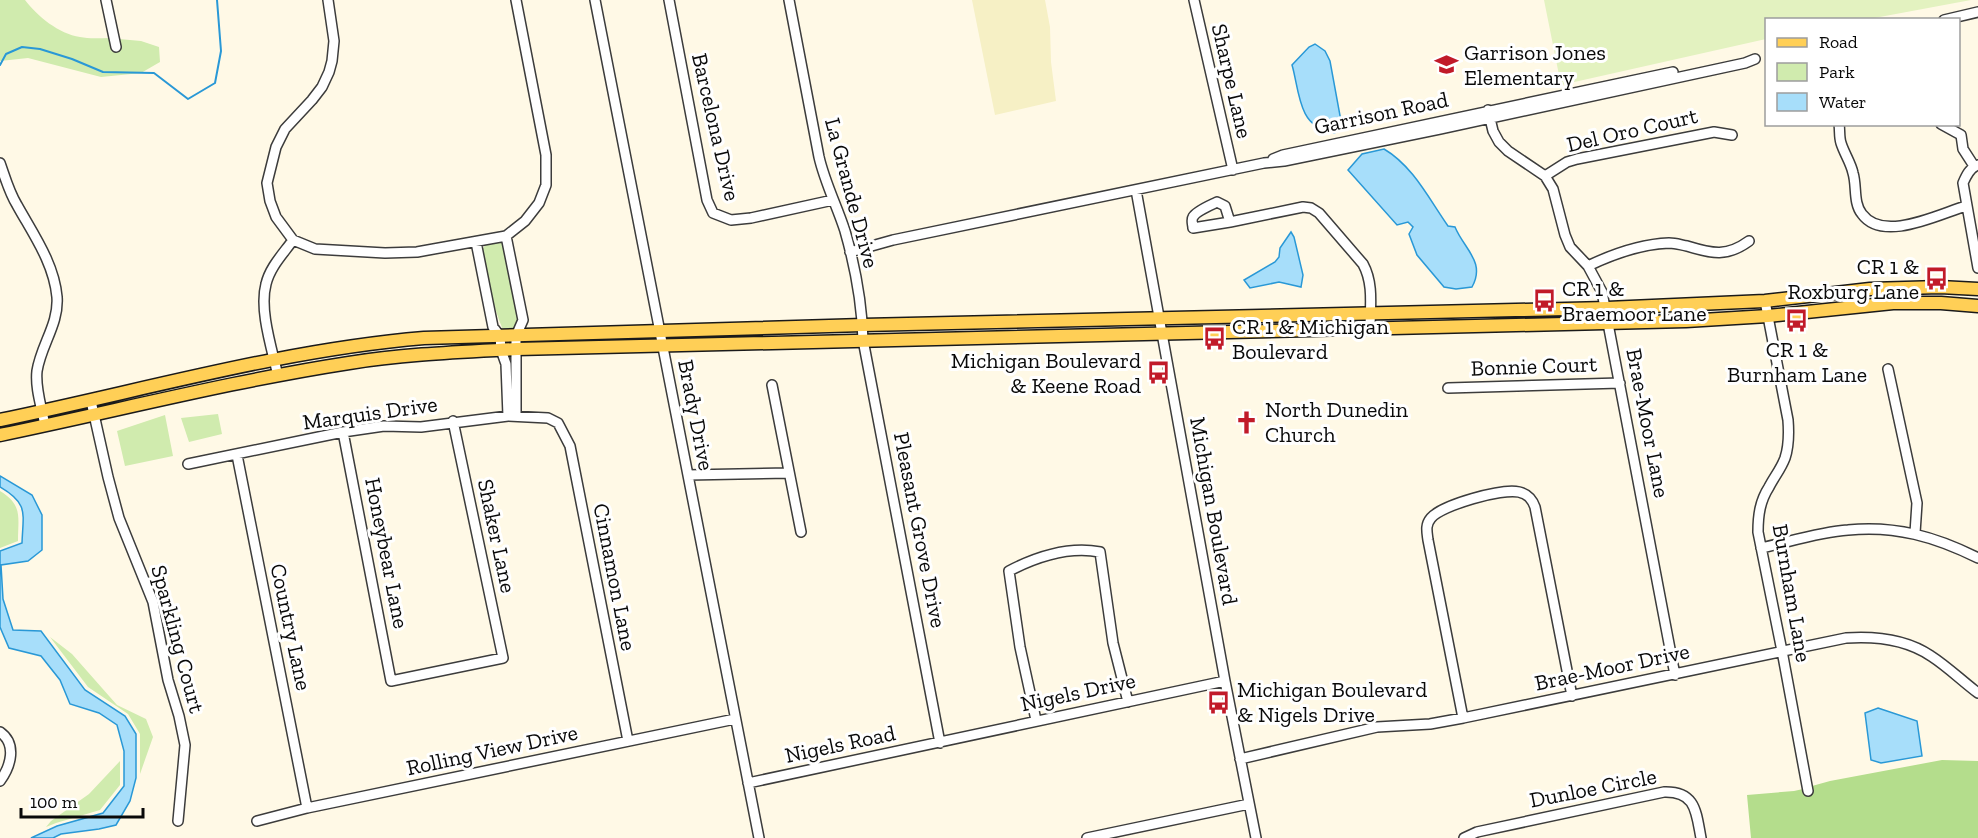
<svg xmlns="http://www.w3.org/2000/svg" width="1978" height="838" viewBox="0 0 1978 838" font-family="'Zilla Slab',serif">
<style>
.farmland{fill:#f6f0c5}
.green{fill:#d0ebae}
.forest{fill:#b4dd8c}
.pitch{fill:#e3f2c0}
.water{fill:#a7defa;stroke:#2998d6;stroke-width:1.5}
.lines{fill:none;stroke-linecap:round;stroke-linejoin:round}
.stream{stroke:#2998d6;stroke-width:2}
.minor-casing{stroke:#3c3c3c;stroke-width:12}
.major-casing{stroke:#1a1a1a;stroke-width:15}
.minor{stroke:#fff;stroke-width:9}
.major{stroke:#ffcf56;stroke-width:12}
.labels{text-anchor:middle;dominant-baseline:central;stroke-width:6;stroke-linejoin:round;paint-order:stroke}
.poi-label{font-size:22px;fill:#090909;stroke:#fff;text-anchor:start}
.street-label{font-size:22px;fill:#090909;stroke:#fff}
</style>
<rect width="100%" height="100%" fill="#fff9e6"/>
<path class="farmland" d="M 972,0 L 1045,0 L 1050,27 L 1051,62 L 1056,101 L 995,115 Z"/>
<path class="green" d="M 0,0 L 25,0 C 37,16 59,34 80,37 C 89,39 100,38 109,38 L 112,52 L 121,50 L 119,39 L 141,41 L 159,47 L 160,62 L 141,73 L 101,77 L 28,58 L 0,61 Z
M 500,241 L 504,246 L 518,316 L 517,324 L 512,331 L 503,330 C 492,304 488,278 482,250 L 486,244 Z
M 218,414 L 222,434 L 189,442 L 181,418 Z
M 165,415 L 173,456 L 125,466 L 117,431 Z
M 0,491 C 23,505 18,517 18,541 L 0,548 Z
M 50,637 L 72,654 L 117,705 L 146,719 L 153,737 L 140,774 L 140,734 L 128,714 L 88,687 Z
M 120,761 L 120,785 L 100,810 L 56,823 L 46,827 L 51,821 L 89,794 Z"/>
<path class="forest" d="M 1942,760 L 1978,761 L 1978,838 L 1751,838 L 1747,795 L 1794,791 L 1803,789 L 1805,796 L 1813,794 L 1812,786 L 1830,781 Z"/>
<path class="pitch" d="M 1544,0 L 1971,0 L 1869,19 L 1766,20 L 1766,39 L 1561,85 Z"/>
<path class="water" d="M 1315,44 L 1325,51 L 1330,61 L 1341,121 L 1340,130 L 1334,133 L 1330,130 C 1298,128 1299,88 1292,65 L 1309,47 Z
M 1384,149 C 1413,166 1429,199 1448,226 L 1455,227 C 1464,249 1486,262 1472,287 L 1456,289 L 1444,287 L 1417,255 L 1409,234 L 1413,227 L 1408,222 L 1397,225 L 1348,170 L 1362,154 Z
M 1291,232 L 1294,237 L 1303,275 L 1301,287 L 1279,282 L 1250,288 L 1244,280 L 1275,262 L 1279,257 L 1280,248 Z
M 0,476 L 32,495 L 42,515 L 42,550 L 28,561 L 1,565 L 3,599 L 13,630 L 41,631 L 85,690 L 125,716 L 136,734 L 136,778 L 130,801 L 116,825 L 99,829 L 61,834 L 53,838 L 31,838 L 57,826 L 103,813 L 124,786 L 124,751 L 117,725 L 99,713 L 70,704 L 60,680 L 41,656 L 9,648 L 0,627 L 0,551 L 22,543 C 23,513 29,504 0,487 Z
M 1878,708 L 1917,721 L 1922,756 L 1881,763 L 1871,760 L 1865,713 Z"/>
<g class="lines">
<path class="stream" d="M 0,65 L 6,54 L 22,47 L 40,49 L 72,59 L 103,72 L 154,73 L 188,99 L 215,83 L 221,51 L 217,0"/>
<defs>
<path id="minor" d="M 106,0 L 116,47
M 328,0 L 334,41 L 332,61 L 329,72 L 322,87 L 312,100 L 285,129 L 276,147 L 267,183 L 270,201 L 276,217 L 293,240 L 315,249 L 385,253 L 417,252 L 506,236 L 525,221 L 539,203 L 546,185 L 546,155 L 516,0
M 595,0 L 759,838
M 669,0 L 707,200 L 713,213 L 731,220 L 751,218 L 833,200
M 789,0 L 819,157 C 825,183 837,206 845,231 C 855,266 862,304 863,340 L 940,743
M 1194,0 L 1233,170
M 1944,20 L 1978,12
M 1488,110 L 1493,131 L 1499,142 L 1508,151 L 1545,176 L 1553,189 L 1565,235 L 1570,247 L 1588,266 L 1602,292 L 1675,675
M 1839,124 C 1840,130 1839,137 1841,143 C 1844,153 1851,163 1853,173 C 1857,186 1853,203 1862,214 C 1883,243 1939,214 1966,206
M 1941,124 L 1961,135 L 1963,149 L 1974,166
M 1273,159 L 1283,155 L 1673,72
M 0,163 C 5,177 9,192 17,205 C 33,234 54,263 57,297 C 59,324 41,345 37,371 C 35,389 42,408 45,426
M 1978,165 C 1970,167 1966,176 1963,183 L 1978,268
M 1545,176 L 1567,162 L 1577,159 L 1714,132 L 1732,135
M 1136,190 L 1225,681 L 1256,838
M 1230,222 L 1193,228 C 1193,225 1191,220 1193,217 C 1196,211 1211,205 1217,202 L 1225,206 L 1230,222 L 1303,207 L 1311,208 L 1319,213 L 1363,264 C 1374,284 1370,307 1370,329
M 506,236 L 523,320 L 516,336 L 516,416
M 476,242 L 493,327 L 500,336 L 501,350 L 506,364 L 508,416
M 850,252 L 893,240 L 1264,163 L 1284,161 L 1440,129 L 1745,63 L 1755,59
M 1588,266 C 1613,254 1642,244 1669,243 C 1676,243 1681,245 1687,246 C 1713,254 1727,257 1749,241
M 1765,301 L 1788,420 C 1789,433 1789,446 1785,458 C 1781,469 1774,477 1769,487 C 1760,501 1758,515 1758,532 L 1782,651 L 1808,791
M 1888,369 L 1917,503 L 1915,533
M 278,376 C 272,349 259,310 266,284 C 270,267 283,254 293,240
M 772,385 L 801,532
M 1448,388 L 1620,383
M 91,401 L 108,477 L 119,518 L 153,602 L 168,680 L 179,716 L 185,745 L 178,821
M 343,432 L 391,681 L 503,658 L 453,421
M 237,455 L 307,808
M 188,464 L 343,432 L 384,426 L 421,427 L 508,416 L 548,418 L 558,423 L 570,446 L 628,741
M 688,475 L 789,473
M 1761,548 C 1789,542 1819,532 1848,530 C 1895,525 1936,537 1978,558
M 1463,718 L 1428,540 C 1427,532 1425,525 1431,518 C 1442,505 1502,488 1519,492 C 1528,494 1532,499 1535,507 L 1572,696
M 1036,720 L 1020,647 L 1009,571 C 1036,557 1069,546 1100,552 L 1113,643 L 1128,702
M 0,732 C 17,744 11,766 0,781
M 1240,759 L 1377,727 L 1430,724 L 1463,718 L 1846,638 C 1875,636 1906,639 1931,656 C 1948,667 1962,681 1978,693
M 748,783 L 1225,681
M 257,821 L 307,808 L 735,719
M 1087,838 L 1249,804
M 1464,838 L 1477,832 L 1664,792 C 1696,791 1696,812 1701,838"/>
<path id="major" d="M 0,420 C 141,391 281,350 424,338 L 863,325 L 1607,308 L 1765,301 L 1870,289 L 1940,287 L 1978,289
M 0,435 C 116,411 232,381 349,363 C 404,354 461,352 517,349 L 1686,321 L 1768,316 L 1893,303 L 1941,303 L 1978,306"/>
</defs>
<use href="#minor" class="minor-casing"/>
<use href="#major" class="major-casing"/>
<use href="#minor" class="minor"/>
<use href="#major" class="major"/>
</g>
<defs>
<symbol id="school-bare" viewBox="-9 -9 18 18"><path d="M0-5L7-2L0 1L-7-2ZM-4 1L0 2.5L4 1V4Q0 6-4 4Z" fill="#c11a29" stroke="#fff" stroke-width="2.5" paint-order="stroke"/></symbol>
<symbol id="bus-bare" viewBox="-9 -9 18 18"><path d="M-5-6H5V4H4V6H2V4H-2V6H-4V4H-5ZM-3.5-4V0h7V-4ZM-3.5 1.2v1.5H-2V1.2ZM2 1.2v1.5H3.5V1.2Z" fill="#c11a29" stroke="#fff" stroke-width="2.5" paint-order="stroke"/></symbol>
<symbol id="church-bare" viewBox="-9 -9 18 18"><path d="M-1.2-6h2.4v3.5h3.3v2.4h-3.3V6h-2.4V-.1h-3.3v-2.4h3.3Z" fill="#c11a29" stroke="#fff" stroke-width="2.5" paint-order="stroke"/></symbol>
</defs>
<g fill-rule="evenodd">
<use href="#school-bare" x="1430" y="48" width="33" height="33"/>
<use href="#bus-bare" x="1920" y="262" width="33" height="33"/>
<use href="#bus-bare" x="1528" y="284" width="33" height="33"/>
<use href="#bus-bare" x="1780" y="304" width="33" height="33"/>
<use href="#bus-bare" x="1198" y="322" width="33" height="33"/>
<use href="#bus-bare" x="1142" y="356" width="33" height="33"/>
<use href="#church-bare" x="1230" y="406" width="33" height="33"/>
<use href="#bus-bare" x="1202" y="686" width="33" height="33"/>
</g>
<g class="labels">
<g class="poi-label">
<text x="1464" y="52">Garrison Jones<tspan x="1464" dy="25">Elementary</tspan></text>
<text x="1919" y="266" text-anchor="end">CR 1 &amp;<tspan x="1919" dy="25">Roxburg Lane</tspan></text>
<text x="1562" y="288">CR 1 &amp;<tspan x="1562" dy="25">Braemoor Lane</tspan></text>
<text x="1232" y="326">CR 1 &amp; Michigan<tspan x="1232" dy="25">Boulevard</tspan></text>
<text x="1797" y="349" text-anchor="middle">CR 1 &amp;<tspan x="1797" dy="25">Burnham Lane</tspan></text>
<text x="1141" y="360" text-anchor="end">Michigan Boulevard<tspan x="1141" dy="25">&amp; Keene Road</tspan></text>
<text x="1265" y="409">North Dunedin<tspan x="1265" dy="25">Church</tspan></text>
<text x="1237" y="689">Michigan Boulevard<tspan x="1237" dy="25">&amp; Nigels Drive</tspan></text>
</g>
<g class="street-label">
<text transform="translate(1232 81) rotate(77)">Sharpe Lane</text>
<text transform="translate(1381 113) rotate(-12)">Garrison Road</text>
<text transform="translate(716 127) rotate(77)">Barcelona Drive</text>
<text transform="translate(1632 130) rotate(-13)">Del Oro Court</text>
<text transform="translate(852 193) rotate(75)">La Grande Drive</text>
<text transform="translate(1534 366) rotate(-2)">Bonnie Court</text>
<text transform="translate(370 413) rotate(-8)">Marquis Drive</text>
<text transform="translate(696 415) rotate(79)">Brady Drive</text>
<text transform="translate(1648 423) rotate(79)">Brae-Moor Lane</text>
<text transform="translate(1214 511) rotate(80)">Michigan Boulevard</text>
<text transform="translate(920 530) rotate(79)">Pleasant Grove Drive</text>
<text transform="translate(497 536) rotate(78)">Shaker Lane</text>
<text transform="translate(387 553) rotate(79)">Honeybear Lane</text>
<text transform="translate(615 577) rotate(79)">Cinnamon Lane</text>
<text transform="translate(1792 593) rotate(80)">Burnham Lane</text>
<text transform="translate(291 627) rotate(78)">Country Lane</text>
<text transform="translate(178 639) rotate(75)">Sparkling Court</text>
<text transform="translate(1612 667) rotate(-12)">Brae-Moor Drive</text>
<text transform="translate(1078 692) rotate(-12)">Nigels Drive</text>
<text transform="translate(840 744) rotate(-12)">Nigels Road</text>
<text transform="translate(492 750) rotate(-12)">Rolling View Drive</text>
<text transform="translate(1593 788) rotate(-11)">Dunloe Circle</text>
</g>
</g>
<rect x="1765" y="18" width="195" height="108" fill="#ffffff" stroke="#9d9d9d" stroke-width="1.5"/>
<rect x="1777" y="38" width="30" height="9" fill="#ffcf56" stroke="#9d9d9d" stroke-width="1.5"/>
<text x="1819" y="48" font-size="18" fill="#090909">Road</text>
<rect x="1777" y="63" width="30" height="18" fill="#d0ebae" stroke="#9d9d9d" stroke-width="1.5"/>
<text x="1819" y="78" font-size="18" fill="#090909">Park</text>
<rect x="1777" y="93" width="30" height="18" fill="#a7defa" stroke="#9d9d9d" stroke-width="1.5"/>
<text x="1819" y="108" font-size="18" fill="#090909">Water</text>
<path d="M21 808v9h122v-9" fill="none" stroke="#090909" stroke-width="3"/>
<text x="30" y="808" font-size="18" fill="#090909" stroke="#ffffff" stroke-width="4.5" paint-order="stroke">100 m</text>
</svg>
